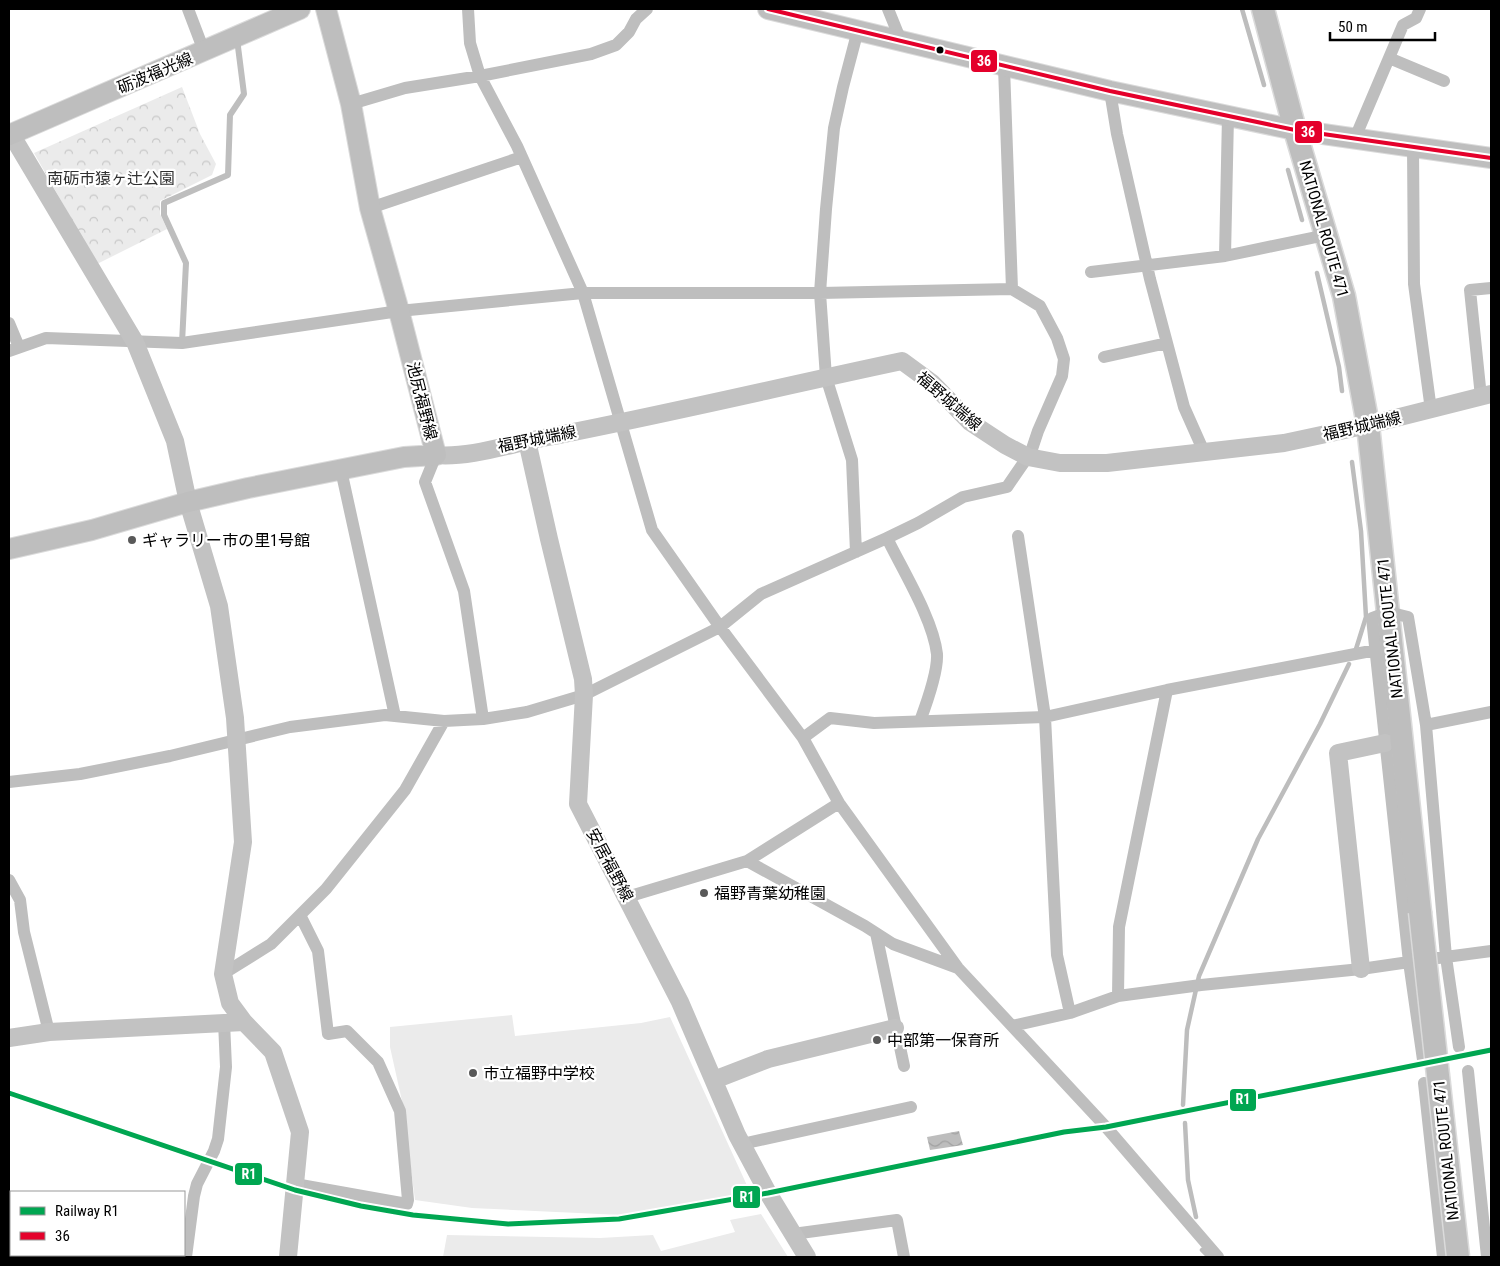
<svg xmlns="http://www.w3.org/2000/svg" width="1500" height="1266" viewBox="0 0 1500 1266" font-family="'Roboto Condensed','Noto Sans JP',sans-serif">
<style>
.forest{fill:url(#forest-crowns)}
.garden{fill:#ebebeb}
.water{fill:url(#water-waves)}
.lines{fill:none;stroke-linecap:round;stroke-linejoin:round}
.stream{stroke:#bdbdbd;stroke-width:4.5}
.primary-casing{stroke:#dbdbdb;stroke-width:22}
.highway-casing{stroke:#dbdbdb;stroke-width:25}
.lane{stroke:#bebebe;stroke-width:6}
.street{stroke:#bebebe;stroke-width:12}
.secondary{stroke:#c2c2c2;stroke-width:18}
.primary{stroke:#bebebe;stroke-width:20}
.highway{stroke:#bebebe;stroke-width:22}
.highway-bridge-casing{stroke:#dbdbdb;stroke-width:25;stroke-linecap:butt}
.highway-bridge{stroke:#bebebe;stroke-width:22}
.bus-1-casing{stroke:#fff;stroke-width:8}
.bus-1{stroke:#e4002b;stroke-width:4}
.rail-1-casing{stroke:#fff;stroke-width:9}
.rail-1{stroke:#00a651;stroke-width:5}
.bus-dot{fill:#000;stroke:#fff;stroke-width:2}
.poi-dot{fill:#595959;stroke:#fff;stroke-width:2}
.labels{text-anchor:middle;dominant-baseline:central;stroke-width:4.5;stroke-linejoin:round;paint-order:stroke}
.street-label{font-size:16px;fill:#000;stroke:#fff}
.park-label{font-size:16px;fill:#313131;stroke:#fff}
.poi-label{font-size:16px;fill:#000;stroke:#fff;text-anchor:start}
.line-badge{stroke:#fff;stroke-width:2}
.badge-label{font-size:14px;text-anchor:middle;font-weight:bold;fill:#fff}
</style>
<defs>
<pattern id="forest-crowns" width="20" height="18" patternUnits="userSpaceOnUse" patternTransform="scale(1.25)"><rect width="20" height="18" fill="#ebebeb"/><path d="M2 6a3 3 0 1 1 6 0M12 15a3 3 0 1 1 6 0" fill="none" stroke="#c8c8c8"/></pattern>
<pattern id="water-waves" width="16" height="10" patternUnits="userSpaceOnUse" patternTransform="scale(1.25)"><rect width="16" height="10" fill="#bdbdbd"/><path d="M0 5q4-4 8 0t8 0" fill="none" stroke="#a1a1a1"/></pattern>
</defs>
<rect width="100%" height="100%" fill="#fff"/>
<path class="forest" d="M 182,87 L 200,134 L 216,164 L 212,175 L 160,201 L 160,214 L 167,229 L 97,264 L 34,153 Z"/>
<path class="garden" d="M 512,1015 L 515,1036 L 641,1023 L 670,1017 L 750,1192 L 621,1215 L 472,1208 L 415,1200 L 402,1101 L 390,1047 L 390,1027 Z
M 761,1214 L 788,1257 L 443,1257 L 447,1235 L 600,1238 L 653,1235 L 661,1251 L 735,1232 L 730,1220 Z"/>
<path class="water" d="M 959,1131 L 963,1145 L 930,1150 L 927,1137 Z"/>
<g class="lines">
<path class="stream" d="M 1242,9 L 1264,85
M 1288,170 L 1302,220
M 1317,273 L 1339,367 L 1342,391
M 1352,462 L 1361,531 L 1366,617 L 1356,649
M 1183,1105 L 1187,1030 L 1199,976 L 1258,839 L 1320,724 L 1349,664
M 1185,1123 L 1188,1180 L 1196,1217
M 1202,1250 L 1209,1257"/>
<defs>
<path id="primary" d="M 768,9 L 1110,91 L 1295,130 L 1491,158
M 9,135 L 300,9
M 9,549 L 92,530 L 188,502 L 248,488 L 404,457 L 436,455 L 399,311 L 370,208 L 351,104 L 326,9"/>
<path id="highway" d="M 1263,9 L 1295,130 L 1344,296 L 1368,425 L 1420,912"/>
</defs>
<use href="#primary" class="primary-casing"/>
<use href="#highway" class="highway-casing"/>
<path class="lane" d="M 182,343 L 186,263 L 164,215 L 164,203 L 228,175 L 230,115 L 244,94 L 237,39"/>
<path class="street" d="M 188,9 L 204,51
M 468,9 L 470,43 L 480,76 L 517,146 L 583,293 L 652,530 L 720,627 L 803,738 L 839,803 L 958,968 L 1106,1127 L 1218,1257
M 888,9 L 901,41
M 1389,58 L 1444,81
M 1004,67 L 1012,289
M 1110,91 L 1117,134 L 1150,279 L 1184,407 L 1204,452
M 351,104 L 405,88 L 480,76 L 591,54 L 616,45 L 629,32 L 636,19 L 647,9
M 1228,116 L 1225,256 L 1326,235
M 1355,138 L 1403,25 L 1416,18 L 1420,9
M 1413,146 L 1414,284 L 1431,410
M 370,208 L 522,157
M 1091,272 L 1225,256
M 9,323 L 19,347
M 9,351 L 46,338 L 182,343 L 399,311 L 583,293 L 820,293 L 1012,289 L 1040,306 L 1057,338 L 1064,359 L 1062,376 L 1038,431 L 1031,452 L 1007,487 L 963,497 L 918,523 L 887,538 L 761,594 L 720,627 L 584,695 L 527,712 L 483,719 L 444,721 L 385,715 L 290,727 L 170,756 L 80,774 L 9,782
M 1104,357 L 1167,343
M 1481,397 L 1470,290 L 1491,288
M 436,455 L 425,482 L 464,591 L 483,719
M 341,470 L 395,716
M 1018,536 L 1045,717 L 1057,955 L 1070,1013
M 887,538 C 903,571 933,619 937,654 C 938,671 926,705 920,721
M 856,552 L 852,460 L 826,377 L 820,293 L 826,209 L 834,128 L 843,87 L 858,30
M 1426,725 L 1491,712
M 803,738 L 830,718 L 874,723 L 1045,717 L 1167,690 L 1376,650
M 747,861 L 865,926 L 893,944 L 958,968
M 9,880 L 20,900 L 24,932 L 49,1032
M 627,897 L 747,861 L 839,803
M 876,933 L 904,1066
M 1438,958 L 1491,951
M 223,974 L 271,944 L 326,889 L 405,790 L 444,721
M 1118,996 L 1119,927 L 1167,690
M 1012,1026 L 1070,1013 L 1118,996 L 1201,985 L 1361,969 L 1416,961
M 1423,1060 L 1409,962 L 1372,618 L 1388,612 L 1408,617 L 1426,725 L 1446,957 L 1459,1047
M 1468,1071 L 1487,1257
M 1424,1083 L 1443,1257
M 742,1144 L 911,1107
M 295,1184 L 407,1204 L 408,1200 L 400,1111 L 378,1062 L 347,1031 L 328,1034 L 318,951 L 300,915
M 793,1234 L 897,1220 L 904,1257
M 186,1257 L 194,1196 L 197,1184 L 214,1151 L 218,1139 L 226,1067 L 224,1022"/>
<path class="secondary" d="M 11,134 L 135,342 L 175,441 L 188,502 L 219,606 L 235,718 L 243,842 L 223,974 L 230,1003 L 244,1022 L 273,1052 L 300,1132 L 288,1257
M 527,441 L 549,539 L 583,679 L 584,695 L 578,804 L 680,1002 L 737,1135 L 768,1193 L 807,1257
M 436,455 C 471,458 513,443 548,437 C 667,414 784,386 902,361 L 932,383 L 970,422 L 1005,445 L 1028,457 L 1060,463 L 1107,463 L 1284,443 L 1368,425 L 1491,394
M 1361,969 L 1338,753 L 1385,743
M 9,1038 L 49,1032 L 244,1022
M 714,1080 L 768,1059 L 895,1028"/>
<use href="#primary" class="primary"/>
<use href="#highway" class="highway"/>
<defs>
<path id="highway-bridge" d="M 1420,912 L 1458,1257"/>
</defs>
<use href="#highway-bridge" class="highway-bridge-casing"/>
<use href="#highway-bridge" class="highway-bridge"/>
<defs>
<path id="bus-1" d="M 768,9 L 1110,91 L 1295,130 L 1491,158"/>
</defs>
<use href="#bus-1" class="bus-1-casing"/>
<use href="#bus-1" class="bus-1"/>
<defs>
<path id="rail-1" d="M 9,1093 L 295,1190 L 361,1206 L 413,1215 L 508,1224 L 619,1219 L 768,1193 L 1064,1132 L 1106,1127 L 1491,1050"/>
</defs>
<use href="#rail-1" class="rail-1-casing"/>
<use href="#rail-1" class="rail-1"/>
</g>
<circle class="bus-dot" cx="940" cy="50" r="4.5"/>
<g class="poi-dot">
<circle cx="132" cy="540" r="5"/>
<circle cx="704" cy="893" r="5"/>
<circle cx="877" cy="1040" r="5"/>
<circle cx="473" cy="1073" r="5"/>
</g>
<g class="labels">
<g class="street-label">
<text transform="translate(155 73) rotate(-23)">砺波福光線</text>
<text transform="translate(1324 229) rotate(74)">NATIONAL ROUTE 471</text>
<text transform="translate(422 401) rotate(76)">池尻福野線</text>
<text transform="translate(949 401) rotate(41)">福野城端線</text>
<text transform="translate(1362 426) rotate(-13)">福野城端線</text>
<text transform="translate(537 439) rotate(-11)">福野城端線</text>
<text transform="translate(1390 628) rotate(-96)">NATIONAL ROUTE 471</text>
<text transform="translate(610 865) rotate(62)">安居福野線</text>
<text transform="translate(1446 1150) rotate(-96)">NATIONAL ROUTE 471</text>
</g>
<g class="park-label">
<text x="111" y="178">南砺市猿ヶ辻公園</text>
</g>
<g class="poi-label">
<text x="142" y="540">ギャラリー市の里1号館</text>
<text x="714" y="893">福野青葉幼稚園</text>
<text x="887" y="1040">中部第一保育所</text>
<text x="483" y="1073">市立福野中学校</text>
</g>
</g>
<g class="line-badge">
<rect x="970" y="49" width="28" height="24" rx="5" fill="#e4002b"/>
<rect x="1294" y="120" width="29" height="24" rx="5" fill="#e4002b"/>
<rect x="1229" y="1088" width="28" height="24" rx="5" fill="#00a651"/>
<rect x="234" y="1162" width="29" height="24" rx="5" fill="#00a651"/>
<rect x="732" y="1185" width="29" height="24" rx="5" fill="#00a651"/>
</g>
<g class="badge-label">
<text x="984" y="66">36</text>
<text x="1308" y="137">36</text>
<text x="1243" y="1104">R1</text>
<text x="249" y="1179">R1</text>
<text x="747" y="1202">R1</text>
</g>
<rect width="1500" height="1266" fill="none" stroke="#000000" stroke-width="20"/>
<rect x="10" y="1191" width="175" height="65" fill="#ffffff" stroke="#999999"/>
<rect x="20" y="1207" width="25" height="8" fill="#00a651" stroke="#999999"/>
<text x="55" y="1216" font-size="15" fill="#000000">Railway R1</text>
<rect x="20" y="1232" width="25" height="8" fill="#e4002b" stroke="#999999"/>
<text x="55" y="1241" font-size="15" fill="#000000">36</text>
<path d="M1330 32v8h105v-8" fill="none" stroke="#000000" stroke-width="2.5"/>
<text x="1338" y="32" font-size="15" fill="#000000" stroke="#ffffff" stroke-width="4" paint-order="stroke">50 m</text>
</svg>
